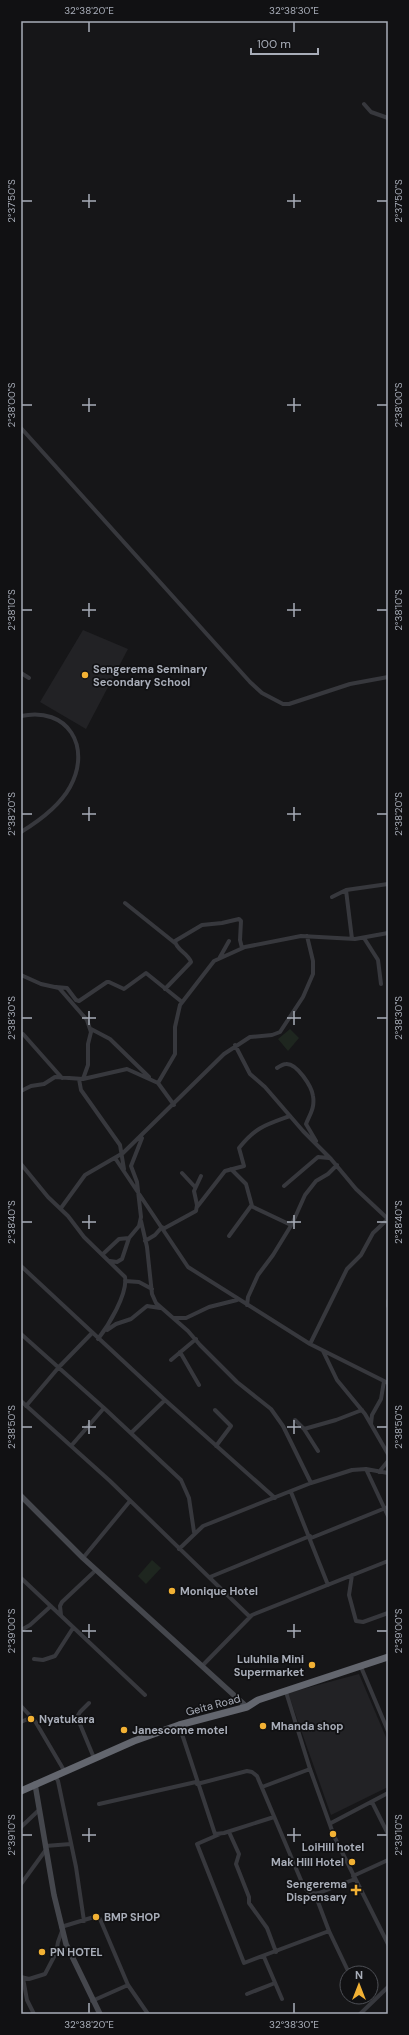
<svg xmlns="http://www.w3.org/2000/svg" width="409" height="2035" viewBox="0 0 409 2035" font-family="'DM Sans',sans-serif">
<style>
.built{fill:#222225}
.green{fill:#1e261f}
.lines{fill:none;stroke-linecap:round;stroke-linejoin:round}
.street{stroke:#37383d;stroke-width:4}
.secondary{stroke:#45474d;stroke-width:5.5}
.highway{stroke:#63666e;stroke-width:7}
.ticks{fill:none;stroke:#a8adb8;stroke-width:1.5}
.poi-dot{fill:#f2b134;stroke:#111113;stroke-width:1.5}
.labels{text-anchor:middle;dominant-baseline:central;stroke-width:3.5;stroke-linejoin:round;paint-order:stroke}
.poi-label{font-size:11px;font-weight:bold;fill:#a8adb8;stroke:#111113;text-anchor:start}
.street-label{font-size:11px;fill:#a8adb8;stroke:#111113}
.neatline{fill:none;stroke:#a8adb8;stroke-width:1.5}
.ticks-label{font-size:10px;text-anchor:middle;fill:#a8adb8}
</style>
<rect width="100%" height="100%" fill="#161618"/>
<path class="built" d="M 83,630 L 128,649 L 86,729 L 40,702 Z
M 359,1674 L 388,1742 L 388,1787 L 331,1815 L 288,1693 Z"/>
<path class="green" d="M 290,1029 L 299,1038 L 288,1051 L 278,1039 Z
M 152,1560 L 161,1568 L 146,1584 L 138,1576 Z"/>
<g class="lines">
<path class="street" d="M 364,104 L 371,112 L 388,118
M 21,428 L 250,682 L 262,693 L 283,704 L 289,704 L 350,684 L 388,677
M 21,673 L 29,678
M 21,716 C 68,706 92,747 70,787 C 60,805 39,821 21,832
M 346,890 L 352,939
M 332,897 L 346,890 L 388,884
M 125,903 L 175,943
M 364,938 L 378,960 L 381,984
M 220,957 L 229,941
M 21,975 L 41,984 L 59,988 L 87,1020 L 91,1032 L 88,1044 L 88,1065 L 83,1079
M 56,987 L 67,988 L 76,1000 L 79,1001 L 107,982 L 109,982 L 124,989 L 146,973 L 182,1002
M 165,989 L 191,962 C 188,953 176,950 175,941 L 202,925 L 222,923 L 239,919 L 241,921 L 240,940 L 242,948
M 91,1029 L 110,1039 L 149,1077
M 23,1034 L 62,1078
M 235,1045 L 250,1074 L 265,1087 L 303,1131 L 331,1159 L 356,1189 L 388,1219
M 277,1068 C 280,1066 283,1064 286,1064 C 297,1063 312,1087 313,1096 C 315,1108 310,1114 306,1124 L 316,1141
M 79,1079 L 81,1090 L 120,1145 L 124,1169
M 158,1083 L 175,1054 L 175,1027 L 180,1005 L 214,961 L 245,947 L 301,936 L 355,939 L 388,933
M 21,1091 L 31,1086 L 44,1084 L 55,1077 L 83,1079 L 127,1069 L 158,1083 L 174,1105
M 115,1158 L 188,1267 L 310,1344 L 388,1383
M 21,1164 L 48,1197 L 68,1216 L 84,1237 L 125,1277 C 128,1294 108,1326 98,1339
M 231,1169 L 246,1184 L 252,1206
M 182,1173 L 195,1187
M 284,1186 L 318,1157 L 329,1158
M 197,1207 L 225,1171 L 244,1166 L 239,1148 C 256,1127 265,1125 290,1116
M 61,1208 L 85,1175 L 123,1153 L 224,1054 L 250,1037 L 272,1035 L 280,1032 L 303,997 L 313,974 L 313,961 L 307,936
M 141,1221 L 147,1247 L 152,1294 L 156,1303 L 188,1331 L 200,1345 L 237,1382 L 271,1409 L 283,1426 L 311,1483
M 163,1229 L 196,1211 L 197,1205 L 194,1191 L 201,1176
M 229,1236 L 251,1206 L 291,1225
M 145,1241 L 155,1235 L 162,1227
M 103,1254 L 119,1239 L 129,1238
M 110,1261 L 117,1262 L 122,1259 L 129,1238 L 139,1226 L 141,1217 L 137,1182 L 131,1166 L 142,1138
M 21,1266 L 165,1400 L 275,1498
M 125,1281 L 139,1282 L 152,1289
M 388,1301 L 388,1306
M 247,1305 L 248,1297 L 258,1275 L 273,1255 L 292,1224 L 305,1195 L 316,1181 L 328,1174 L 337,1165
M 174,1318 L 186,1318 L 209,1307 L 237,1300
M 107,1330 L 116,1324 L 131,1319 L 147,1306 L 160,1308
M 21,1334 L 104,1408 L 181,1480 L 189,1498 L 194,1532
M 310,1344 L 347,1269 L 361,1255 L 373,1233 L 388,1219
M 323,1351 L 337,1380 L 365,1414 L 388,1454
M 180,1352 L 199,1385
M 171,1360 L 196,1339
M 21,1401 L 110,1481 L 249,1616
M 26,1406 L 59,1367 L 92,1333
M 215,1410 L 231,1426 L 216,1446
M 295,1420 L 304,1429 L 336,1420 L 362,1410
M 371,1424 L 372,1415 L 381,1399 L 384,1381
M 304,1429 L 318,1451
M 131,1433 L 165,1400
M 71,1446 L 104,1408
M 366,1469 L 388,1516
M 379,1472 L 388,1461
M 291,1492 L 328,1585
M 311,1538 L 388,1507
M 179,1549 L 203,1526 L 311,1483 L 352,1470 L 366,1469 L 388,1473
M 83,1558 L 130,1501
M 352,1575 L 349,1595 L 356,1621 L 363,1622 L 388,1613
M 210,1577 L 310,1536
M 21,1578 L 145,1695
M 61,1615 L 60,1606 L 62,1602 L 96,1570
M 21,1630 L 30,1625 L 51,1606
M 34,1659 L 43,1660 L 55,1656 L 73,1628
M 202,1666 L 252,1615 L 388,1561
M 361,1667 L 388,1731
M 286,1692 L 310,1769 L 334,1836 L 388,1944
M 89,1703 L 80,1712 L 77,1717 L 94,1758
M 21,1706 L 35,1721 L 65,1772
M 21,1722 L 32,1717
M 179,1725 L 215,1834 L 224,1833 L 274,1817
M 55,1776 L 58,1781 L 76,1867 L 84,1921
M 197,1784 L 247,1771 L 252,1772 L 257,1776 L 303,1885 C 307,1892 312,1895 319,1893 L 355,1879
M 262,1787 L 310,1769
M 372,1802 L 388,1834
M 99,1804 L 196,1782
M 331,1823 L 388,1793
M 21,1827 L 39,1810
M 229,1832 L 239,1854 L 236,1864 L 249,1897 L 249,1903 L 267,1928 L 276,1952
M 220,1834 L 197,1844 L 244,1963 L 329,1931
M 45,1846 L 71,1844
M 353,1876 L 388,1860
M 21,1884 L 45,1851
M 315,1894 L 329,1931 L 349,1973
M 61,1927 L 94,1917 L 100,1919 L 128,1985 L 148,2014
M 264,1957 L 282,1999
M 21,1977 L 29,1979 L 45,1974 L 56,1953 L 58,1942 L 62,1931
M 23,1978 L 27,2000 L 34,2014
M 247,1994 L 275,1983
M 92,2001 L 128,1985
M 360,2014 L 388,1987"/>
<path class="secondary" d="M 21,1496 L 83,1558 L 247,1707
M 35,1784 L 54,1895 L 66,1944 L 100,2014"/>
<path class="highway" d="M 21,1791 L 134,1741 L 179,1725 L 247,1707 L 258,1700 L 388,1657"/>
</g>
<path class="ticks" d="M 89,22 L 89,32M 294,22 L 294,32M 89,194 L 89,208M 294,194 L 294,208M 22,201 L 32,201M 82,201 L 96,201M 287,201 L 301,201M 377,201 L 387,201M 89,398 L 89,412M 294,398 L 294,412M 22,405 L 32,405M 82,405 L 96,405M 287,405 L 301,405M 377,405 L 387,405M 89,603 L 89,617M 294,603 L 294,617M 22,610 L 32,610M 82,610 L 96,610M 287,610 L 301,610M 377,610 L 387,610M 89,807 L 89,821M 294,807 L 294,821M 22,814 L 32,814M 82,814 L 96,814M 287,814 L 301,814M 377,814 L 387,814M 89,1011 L 89,1025M 294,1011 L 294,1025M 22,1018 L 32,1018M 82,1018 L 96,1018M 287,1018 L 301,1018M 377,1018 L 387,1018M 89,1215 L 89,1229M 294,1215 L 294,1229M 22,1222 L 32,1222M 82,1222 L 96,1222M 287,1222 L 301,1222M 377,1222 L 387,1222M 89,1420 L 89,1434M 294,1420 L 294,1434M 22,1427 L 32,1427M 82,1427 L 96,1427M 287,1427 L 301,1427M 377,1427 L 387,1427M 89,1624 L 89,1638M 294,1624 L 294,1638M 22,1631 L 32,1631M 82,1631 L 96,1631M 287,1631 L 301,1631M 377,1631 L 387,1631M 89,1828 L 89,1842M 294,1828 L 294,1842M 22,1835 L 32,1835M 82,1835 L 96,1835M 287,1835 L 301,1835M 377,1835 L 387,1835M 89,2003 L 89,2013M 294,2003 L 294,2013"/>
<g class="poi-dot">
<circle cx="85" cy="675" r="4"/>
<circle cx="172" cy="1591" r="4"/>
<circle cx="312" cy="1665" r="4"/>
<circle cx="31" cy="1719" r="4"/>
<circle cx="263" cy="1726" r="4"/>
<circle cx="124" cy="1730" r="4"/>
<circle cx="333" cy="1834" r="4"/>
<circle cx="352" cy="1862" r="4"/>
<path d="M354 1884h4v4h4v4h-4v4h-4v-4h-4v-4h4z"/>
<circle cx="96" cy="1917" r="4"/>
<circle cx="42" cy="1952" r="4"/>
</g>
<g class="labels">
<g class="poi-label">
<text x="93" y="669">Sengerema Seminary<tspan x="93" dy="13">Secondary School</tspan></text>
<text x="180" y="1591">Monique Hotel</text>
<text x="304" y="1659" text-anchor="end">Luluhila Mini<tspan x="304" dy="13">Supermarket</tspan></text>
<text x="39" y="1719">Nyatukara</text>
<text x="271" y="1726">Mhanda shop</text>
<text x="132" y="1730">Janescome motel</text>
<text x="333" y="1847" text-anchor="middle">LoiHill hotel</text>
<text x="344" y="1862" text-anchor="end">Mak Hill Hotel</text>
<text x="347" y="1884" text-anchor="end">Sengerema<tspan x="347" dy="13">Dispensary</tspan></text>
<text x="104" y="1917">BMP SHOP</text>
<text x="50" y="1952">PN HOTEL</text>
</g>
<g class="street-label">
<text transform="translate(213 1705) rotate(-15)">Geita Road</text>
</g>
</g>
<rect width="409" height="2035" fill="none" stroke="#111113" stroke-width="44"/>
<g transform="translate(359 1985)"><circle r="19" fill="#111113" stroke="#4d4f55"/>
<path d="M0-3L7 15L0 10L-7 15Z" fill="#f2b134"/>
<text y="-6" font-size="11" font-weight="bold" text-anchor="middle" fill="#a8adb8">N</text>
</g>
<path d="M251 48v6h67v-6" fill="none" stroke="#a8adb8" stroke-width="2"/>
<text x="257" y="48" font-size="12" fill="#a8adb8" stroke="#111113" stroke-width="3" paint-order="stroke">100 m</text>
<rect x="22" y="22" width="365" height="1991" class="neatline"/>
<g class="ticks-label">
<text x="89" y="14">32°38'20"E</text>
<text x="294" y="14">32°38'30"E</text>
<text transform="translate(11 201) rotate(-90)" y="4">2°37'50"S</text>
<text transform="translate(398 201) rotate(-90)" y="4">2°37'50"S</text>
<text transform="translate(11 405) rotate(-90)" y="4">2°38'00"S</text>
<text transform="translate(398 405) rotate(-90)" y="4">2°38'00"S</text>
<text transform="translate(11 610) rotate(-90)" y="4">2°38'10"S</text>
<text transform="translate(398 610) rotate(-90)" y="4">2°38'10"S</text>
<text transform="translate(11 814) rotate(-90)" y="4">2°38'20"S</text>
<text transform="translate(398 814) rotate(-90)" y="4">2°38'20"S</text>
<text transform="translate(11 1018) rotate(-90)" y="4">2°38'30"S</text>
<text transform="translate(398 1018) rotate(-90)" y="4">2°38'30"S</text>
<text transform="translate(11 1222) rotate(-90)" y="4">2°38'40"S</text>
<text transform="translate(398 1222) rotate(-90)" y="4">2°38'40"S</text>
<text transform="translate(11 1427) rotate(-90)" y="4">2°38'50"S</text>
<text transform="translate(398 1427) rotate(-90)" y="4">2°38'50"S</text>
<text transform="translate(11 1631) rotate(-90)" y="4">2°39'00"S</text>
<text transform="translate(398 1631) rotate(-90)" y="4">2°39'00"S</text>
<text transform="translate(11 1835) rotate(-90)" y="4">2°39'10"S</text>
<text transform="translate(398 1835) rotate(-90)" y="4">2°39'10"S</text>
<text x="89" y="2028">32°38'20"E</text>
<text x="294" y="2028">32°38'30"E</text>
</g>
</svg>
